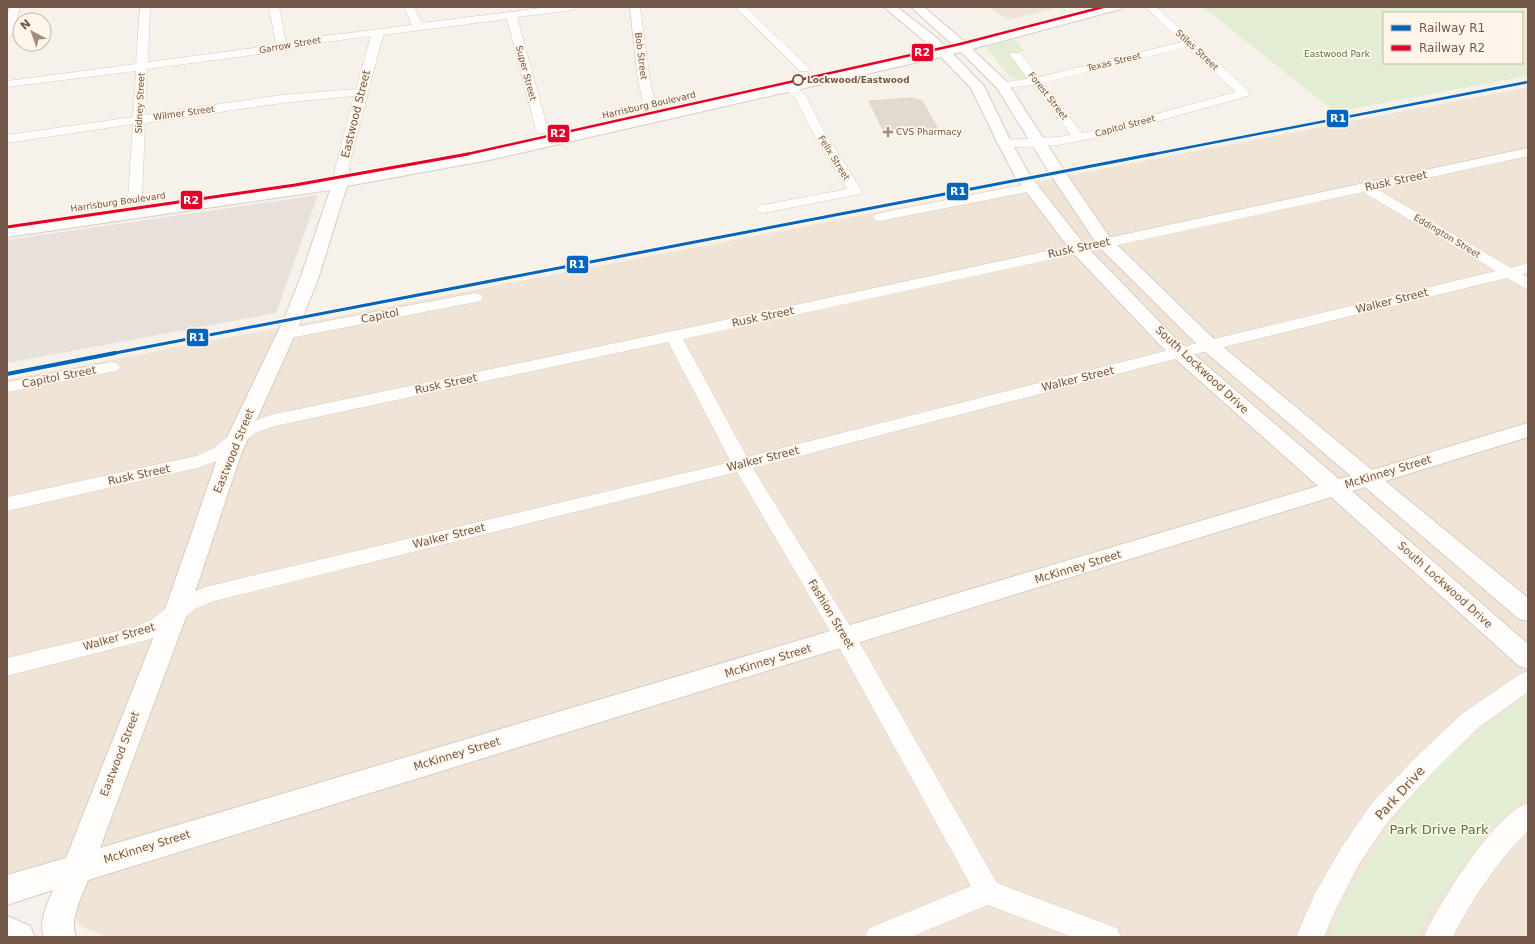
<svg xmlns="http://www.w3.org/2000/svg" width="1535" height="944" viewBox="0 0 1535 944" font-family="'DejaVu Sans',sans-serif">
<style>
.residential{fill:#efe4d6}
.industrial{fill:#e8e1da}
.green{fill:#e2edd4;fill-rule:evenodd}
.building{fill:#e2d9d1;stroke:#dfd4cb}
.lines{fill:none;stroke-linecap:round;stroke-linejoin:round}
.street-casing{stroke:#d4cdc6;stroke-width:1}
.secondary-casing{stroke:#d5cdc6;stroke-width:2}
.street{fill:#fefdfc;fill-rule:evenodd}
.secondary{fill:#fefdfc;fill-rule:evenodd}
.rail-far2{stroke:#e4e2e4;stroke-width:2;stroke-dasharray:3.5 2.5;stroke-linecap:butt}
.rail-far1{stroke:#e4e2e4;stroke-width:2.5;stroke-dasharray:4.5 3;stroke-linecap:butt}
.rail{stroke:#e4e2e4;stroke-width:3;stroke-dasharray:6 4;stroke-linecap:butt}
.rail-1-far2-casing{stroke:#fff6e9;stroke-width:4.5}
.rail-1-far1-casing{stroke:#fff6e9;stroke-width:5.5}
.rail-1-casing{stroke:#fff6e9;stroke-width:7}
.rail-2-far1-casing{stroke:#fff6e9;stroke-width:4.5}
.rail-2-casing{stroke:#fff6e9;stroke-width:5.5}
.rail-1-far2{stroke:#0065bd;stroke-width:2.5}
.rail-1-far1{stroke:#0065bd;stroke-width:3}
.rail-1{stroke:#0065bd;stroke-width:4}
.rail-2-far1{stroke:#e4002b;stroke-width:2.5}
.rail-2{stroke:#e4002b;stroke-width:3}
.stop-dot{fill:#fff6e9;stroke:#735849;stroke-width:2}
.poi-dot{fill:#a18e81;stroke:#fff6e9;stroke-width:1.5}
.labels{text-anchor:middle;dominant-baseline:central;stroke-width:3.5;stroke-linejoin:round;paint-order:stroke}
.far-street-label{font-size:9px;fill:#735849;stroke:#fff6e9}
.far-park-label{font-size:9px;fill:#527942;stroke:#fff6e9}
.far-stop-label{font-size:9px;font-weight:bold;fill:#735849;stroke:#fff6e9;text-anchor:start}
.far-poi-label{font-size:9px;fill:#735849;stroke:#fff6e9;text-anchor:start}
.street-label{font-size:11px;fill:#735849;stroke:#fff6e9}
.near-street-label{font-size:13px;fill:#735849;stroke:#fff6e9}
.near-park-label{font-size:13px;fill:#527942;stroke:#fff6e9}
.line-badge{stroke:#fff6e9;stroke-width:1.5}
.badge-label{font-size:11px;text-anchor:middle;font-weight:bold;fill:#fff}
</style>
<rect width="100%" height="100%" fill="#f6f1e9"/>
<path class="residential" d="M 988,7 L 1060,7 L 1009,20 Z
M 1528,87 L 1528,937 L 107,937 L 80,926 L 51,864 L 7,877 L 7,380 Z"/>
<path class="industrial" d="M 318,195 L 276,313 L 7,363 L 7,240 Z"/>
<path class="green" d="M 1203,7 L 1528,7 L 1528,76 L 1335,112 ZM 1384,13 L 1522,13 L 1522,63 L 1384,63 Z
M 1015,39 L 1024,51 L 1015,53 L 1030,78 L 1012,79 L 987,49 L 989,46 Z
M 1528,695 L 1528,794 C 1487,831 1441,888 1417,937 L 1330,937 L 1347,895 L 1384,835 L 1407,801 L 1436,768 L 1470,738 Z"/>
<path class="building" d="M 913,98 L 922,101 L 939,131 L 892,133 L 883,130 L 869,101 Z"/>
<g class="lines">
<defs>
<path id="street" d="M 10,7 L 20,7 L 12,35 L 7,38 L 7,17 Z
M 140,7 L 150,7 L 148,62 L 276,45 L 269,7 L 279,7 L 286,43 L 325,36 L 412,25 L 404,7 L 414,7 L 422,23 L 549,7 L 578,7 L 573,10 L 517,17 L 548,130 L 546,133 L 538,133 L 536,130 L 507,19 L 383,35 L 347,173 L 337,173 L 335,170 L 354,96 L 282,103 L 145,123 L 142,199 L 140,202 L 135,203 L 130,202 L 128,199 L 133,124 L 7,143 L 7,135 L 133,117 L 136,71 L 7,87 L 7,81 L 136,64 ZM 371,36 L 356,89 L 282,95 L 145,115 L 147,69 L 282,51 L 325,42 Z
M 630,7 L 640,7 L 650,81 L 656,105 L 654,108 L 646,108 L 644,105 L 638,81 Z
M 735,7 L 746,7 L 808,67 L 810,69 L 808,71 L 800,71 Z
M 1063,7 L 1073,7 L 1074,8 L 1069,11 L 1065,10 Z
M 1145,7 L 1156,7 L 1248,90 L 1250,93 L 1248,96 L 1104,136 L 1058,145 L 1005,148 L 1000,147 L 999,144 L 1000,141 L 1005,140 L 1058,137 L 1071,135 L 1033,85 L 1002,88 L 998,87 L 996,85 L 998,83 L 1028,79 L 1010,55 L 1012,53 L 1020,53 L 1039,77 L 1182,42 ZM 1187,47 L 1236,92 L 1102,129 L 1082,133 L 1043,83 Z
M 790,82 L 794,84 L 807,97 L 824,131 L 862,191 L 860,194 L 855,195 L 763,213 L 758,212 L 756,209 L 758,206 L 847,189 L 812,131 L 796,99 L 784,86 L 786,84 Z
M 1528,148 L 1528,156 L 1377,189 L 1511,268 L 1528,263 L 1528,273 L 1522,274 L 1528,278 L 1528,289 L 1523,287 L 1507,278 L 1183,357 L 753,468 L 853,631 L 997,883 L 1117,928 L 1121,937 L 1072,937 L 988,905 L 911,937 L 865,937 L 869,928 L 971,886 L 837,643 L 737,472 L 214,601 L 195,609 L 169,631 L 147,640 L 7,676 L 7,658 L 135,627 L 153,619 L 179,597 L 209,586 L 731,462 L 668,342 L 275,426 L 255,433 L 226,457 L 201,467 L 7,511 L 7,497 L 196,456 L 212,449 L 243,425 L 270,415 L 673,331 ZM 1363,192 L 1496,271 L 1173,349 L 747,457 L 683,339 Z
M 1032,183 L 1037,184 L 1039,187 L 1037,190 L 880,221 L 875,220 L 873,217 L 875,214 L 880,213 Z
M 475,293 L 481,295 L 483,298 L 481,301 L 285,339 L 279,337 L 277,334 L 279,331 L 285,329 Z
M 111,362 L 117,363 L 120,367 L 117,371 L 7,392 L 7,382 Z
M 1528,671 L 1528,692 L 1479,727 L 1437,768 L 1389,820 L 1359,864 L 1336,909 L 1324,937 L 1296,937 L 1315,893 L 1341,848 L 1371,804 L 1419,754 L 1463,713 L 1520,674 Z
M 1528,803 L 1528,831 C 1497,861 1472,899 1453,937 L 1424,937 C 1439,903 1494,815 1528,803 Z"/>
<path id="secondary" d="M 884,7 L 897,7 L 937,38 L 947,48 L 954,46 L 911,7 L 924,7 L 966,43 L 1104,7 L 1123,7 L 1121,9 L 972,49 L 1007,82 L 1065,172 L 1111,239 L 1217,342 L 1372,470 L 1528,423 L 1528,437 L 1385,481 L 1528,598 L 1528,621 L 1519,619 L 1365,487 L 1352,491 L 1528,644 L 1528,669 L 1519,666 L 1331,497 L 88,880 C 82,897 69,918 76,937 L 44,937 C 38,921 47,906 53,890 L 7,905 L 7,875 L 66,858 L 168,601 L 219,454 L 284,319 L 300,279 L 330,190 L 7,237 L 7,227 L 308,184 L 332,180 L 337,167 L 342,165 L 347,167 L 350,170 L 348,177 L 489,150 L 935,50 ZM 961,52 L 997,88 L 1049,172 L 1099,247 L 1203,350 L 1351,476 L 1339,479 L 1177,340 L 1084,244 L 1031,177 L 1012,144 L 984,86 L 953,54 ZM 941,57 L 971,88 L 998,144 L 1016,178 L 1072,252 L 1163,348 L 1318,486 L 100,848 L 192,601 L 241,454 L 302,319 L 318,279 L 347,186 L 489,160 Z
M 7,916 L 30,926 L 35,937 L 7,937 Z"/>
</defs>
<use href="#street" class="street-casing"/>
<use href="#secondary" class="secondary-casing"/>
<use href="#street" class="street"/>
<use href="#secondary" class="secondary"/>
<path class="rail-far2" d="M 1149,155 L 1528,82"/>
<path class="rail-far1" d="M 110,354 L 1154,154"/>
<path class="rail" d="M 7,374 L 115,353"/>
<defs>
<path id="rail-1-far2" d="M 1149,155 L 1528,82"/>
<path id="rail-1-far1" d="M 110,354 L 1154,154"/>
<path id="rail-1" d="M 7,374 L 115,353"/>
<path id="rail-2-far1" d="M 463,155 L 960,44 L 1103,7"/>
<path id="rail-2" d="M 7,227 L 295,185 L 468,154"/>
</defs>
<use href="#rail-1-far2" class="rail-1-far2-casing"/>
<use href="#rail-1-far1" class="rail-1-far1-casing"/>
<use href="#rail-1" class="rail-1-casing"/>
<use href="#rail-2-far1" class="rail-2-far1-casing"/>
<use href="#rail-2" class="rail-2-casing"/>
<use href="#rail-1-far2" class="rail-1-far2"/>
<use href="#rail-1-far1" class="rail-1-far1"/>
<use href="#rail-1" class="rail-1"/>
<use href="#rail-2-far1" class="rail-2-far1"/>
<use href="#rail-2" class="rail-2"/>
</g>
<circle class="stop-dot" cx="798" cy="80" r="5"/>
<path class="poi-dot" d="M886 126h4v4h4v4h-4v4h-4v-4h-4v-4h4z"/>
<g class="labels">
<g class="far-street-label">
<text transform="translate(290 45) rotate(-10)">Garrow Street</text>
<text transform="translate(1197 50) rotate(43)">Stiles Street</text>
<text transform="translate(641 56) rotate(83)">Bob Street</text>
<text transform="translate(1114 62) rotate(-14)">Texas Street</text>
<text transform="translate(526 73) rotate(75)">Super Street</text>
<text transform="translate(1048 96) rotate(52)">Forest Street</text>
<text transform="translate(140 103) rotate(-87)">Sidney Street</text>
<text transform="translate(649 105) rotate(-13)">Harrisburg Boulevard</text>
<text transform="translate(184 113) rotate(-8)">Wilmer Street</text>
<text transform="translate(1125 126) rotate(-15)">Capitol Street</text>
<text transform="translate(834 158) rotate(58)">Felix Street</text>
<text transform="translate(118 202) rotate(-8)">Harrisburg Boulevard</text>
<text transform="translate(1447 236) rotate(31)">Eddington Street</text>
</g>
<g class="far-park-label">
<text x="1337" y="54">Eastwood Park</text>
</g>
<g class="far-stop-label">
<text x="807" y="80">Lockwood/Eastwood</text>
</g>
<g class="far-poi-label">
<text x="896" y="132">CVS Pharmacy</text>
</g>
<g class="street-label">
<text transform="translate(356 114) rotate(-76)">Eastwood Street</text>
<text transform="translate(1396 181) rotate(-12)">Rusk Street</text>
<text transform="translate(1079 248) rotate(-12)">Rusk Street</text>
<text transform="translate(1392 301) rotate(-14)">Walker Street</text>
<text transform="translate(380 316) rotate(-11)">Capitol</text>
<text transform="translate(763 317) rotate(-12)">Rusk Street</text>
<text transform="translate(1202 370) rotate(43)">South Lockwood Drive</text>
<text transform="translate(59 377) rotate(-11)">Capitol Street</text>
<text transform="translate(1078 379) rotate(-14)">Walker Street</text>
<text transform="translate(446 384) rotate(-12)">Rusk Street</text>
<text transform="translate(234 451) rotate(-68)">Eastwood Street</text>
<text transform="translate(763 459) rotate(-14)">Walker Street</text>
<text transform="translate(1388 472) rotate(-17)">McKinney Street</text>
<text transform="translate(139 475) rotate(-12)">Rusk Street</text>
<text transform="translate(449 536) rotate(-14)">Walker Street</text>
<text transform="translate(1078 567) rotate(-17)">McKinney Street</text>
<text transform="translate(1445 585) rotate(42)">South Lockwood Drive</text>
<text transform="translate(831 614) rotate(59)">Fashion Street</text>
<text transform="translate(119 637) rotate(-16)">Walker Street</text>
<text transform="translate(768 661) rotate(-17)">McKinney Street</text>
<text transform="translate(120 754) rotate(-69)">Eastwood Street</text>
<text transform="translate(457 754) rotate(-17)">McKinney Street</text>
<text transform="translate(147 847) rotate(-17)">McKinney Street</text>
</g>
<g class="near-street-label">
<text transform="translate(1400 793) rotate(-48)">Park Drive</text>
</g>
<g class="near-park-label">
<text x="1439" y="829">Park Drive Park</text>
</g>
</g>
<g class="line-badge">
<rect x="911" y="43" width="23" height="19" rx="4" fill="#e4002b"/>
<rect x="1326" y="109" width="23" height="19" rx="4" fill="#0065bd"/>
<rect x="547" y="124" width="23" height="19" rx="4" fill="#e4002b"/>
<rect x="946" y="182" width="23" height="19" rx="4" fill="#0065bd"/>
<rect x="180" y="190" width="23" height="20" rx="4" fill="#e4002b"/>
<rect x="566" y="255" width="23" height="19" rx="4" fill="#0065bd"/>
<rect x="186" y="328" width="23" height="19" rx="4" fill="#0065bd"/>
</g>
<g class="badge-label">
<text x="922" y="56">R2</text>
<text x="1338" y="122">R1</text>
<text x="558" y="137">R2</text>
<text x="958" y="195">R1</text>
<text x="191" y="204">R2</text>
<text x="577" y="268">R1</text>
<text x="197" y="341">R1</text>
</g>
<rect width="1535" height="944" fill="none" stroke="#735849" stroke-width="16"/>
<rect x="1383" y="12" width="140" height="52" fill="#fff6e9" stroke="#c7b7a9"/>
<rect x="1391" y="25" width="20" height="6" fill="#0065bd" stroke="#c7b7a9"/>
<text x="1419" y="32" font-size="12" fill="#735849">Railway R1</text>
<rect x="1391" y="45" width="20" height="6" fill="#e4002b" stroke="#c7b7a9"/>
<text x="1419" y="52" font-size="12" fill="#735849">Railway R2</text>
<g transform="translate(32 32) rotate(319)"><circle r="19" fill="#fff6e9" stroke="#c7b7a9"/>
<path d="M0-3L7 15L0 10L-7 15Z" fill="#a18e81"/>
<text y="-6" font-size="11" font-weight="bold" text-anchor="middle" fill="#735849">N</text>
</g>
</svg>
